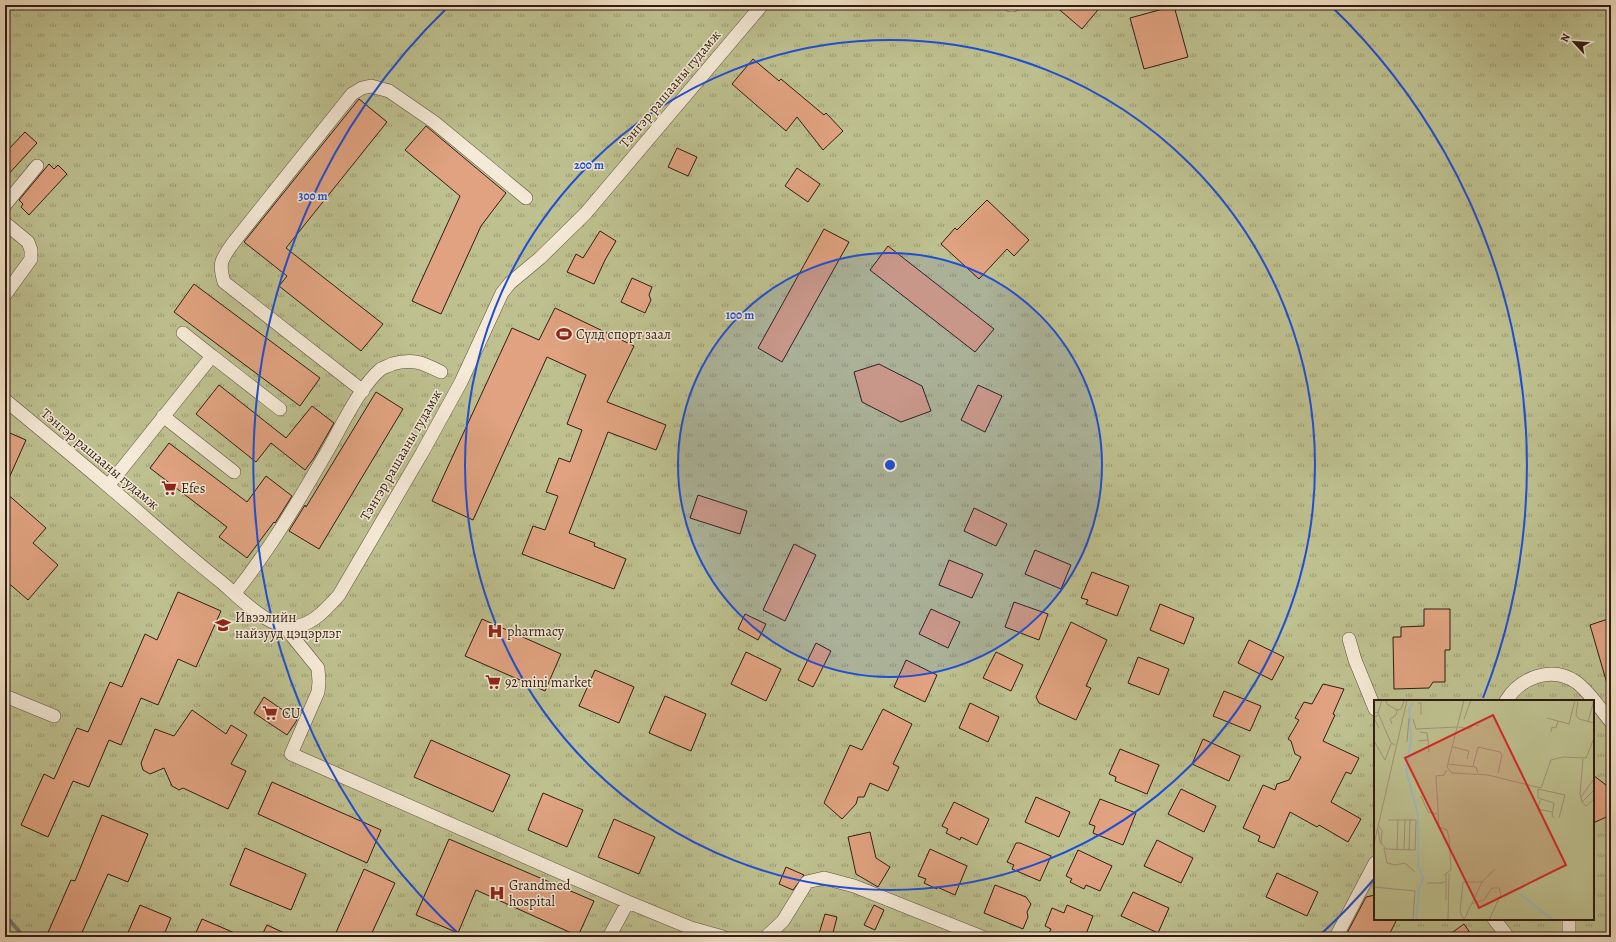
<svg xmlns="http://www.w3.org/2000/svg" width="1616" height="942" viewBox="0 0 1616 942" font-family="Alegreya,serif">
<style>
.grass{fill:url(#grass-tufts);stroke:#786e51;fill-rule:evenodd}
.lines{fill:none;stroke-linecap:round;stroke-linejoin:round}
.stream{stroke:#747b7a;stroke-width:4}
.building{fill:#e0a280;stroke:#311d13}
.street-casing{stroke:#604e3f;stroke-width:14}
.street{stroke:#f5ead7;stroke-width:13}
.ring{fill:none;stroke:#1d4ed8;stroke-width:2}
.labels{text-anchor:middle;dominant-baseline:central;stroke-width:3;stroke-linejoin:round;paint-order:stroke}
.street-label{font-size:14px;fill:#311d13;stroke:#f5ead7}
.poi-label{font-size:14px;fill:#311d13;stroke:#f5ead7;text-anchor:start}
.inset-river{fill:none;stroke:#a0b9bf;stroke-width:2}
.inset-road{fill:none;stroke:#a3917c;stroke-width:1}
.view{fill:#d62828;fill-opacity:0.15;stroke:#d62828;stroke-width:2}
.inset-edge{fill:none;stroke:#311d13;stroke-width:2}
.centre{fill:#1d4ed8;stroke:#f5ead7;stroke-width:2}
.ring-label{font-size:12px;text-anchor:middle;font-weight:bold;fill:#1d4ed8;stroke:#f5ead7;stroke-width:3;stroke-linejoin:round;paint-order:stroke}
</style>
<defs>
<pattern id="grass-tufts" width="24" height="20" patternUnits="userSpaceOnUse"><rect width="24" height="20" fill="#bec08f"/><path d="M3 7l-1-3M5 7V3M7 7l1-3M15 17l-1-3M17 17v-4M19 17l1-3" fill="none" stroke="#9b9b74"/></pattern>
</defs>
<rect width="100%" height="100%" fill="#efdfc2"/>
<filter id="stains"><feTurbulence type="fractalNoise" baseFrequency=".005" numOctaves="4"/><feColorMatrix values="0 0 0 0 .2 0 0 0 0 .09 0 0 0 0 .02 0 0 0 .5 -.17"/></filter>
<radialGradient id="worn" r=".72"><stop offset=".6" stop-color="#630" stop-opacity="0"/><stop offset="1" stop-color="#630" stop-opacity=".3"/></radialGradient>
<path class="grass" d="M 5,5 L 1611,5 L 1611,937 L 5,937 ZM 1375,701 L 1593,701 L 1593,919 L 1375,919 Z"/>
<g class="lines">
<path class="stream" d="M 5,915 L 24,937"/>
</g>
<path class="building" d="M 1054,5 L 1102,5 L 1082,29 Z
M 1174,6 L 1188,57 L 1144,69 L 1130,18 Z
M 753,59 L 779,81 L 781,79 L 824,115 L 826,113 L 843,131 L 823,150 L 797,117 L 786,131 L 732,84 Z
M 359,99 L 387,122 L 286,248 L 383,324 L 361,351 L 279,286 L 287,276 L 244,242 Z
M 426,126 L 506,193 L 481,226 L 441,314 L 412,301 L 460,196 L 405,150 Z
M 25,132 L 37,143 L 5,178 L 5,153 Z
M 677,148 L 697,157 L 688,176 L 668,167 Z
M 49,164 L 54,169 L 58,165 L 67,174 L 29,215 L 21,207 L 23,204 L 19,200 Z
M 797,168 L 820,184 L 808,202 L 785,186 Z
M 987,200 L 1029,240 L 1014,256 L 1007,249 L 979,279 L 941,244 L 955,228 L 957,230 Z
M 824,229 L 849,242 L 782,362 L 758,348 Z
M 600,231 L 616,241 L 605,260 L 594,284 L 567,272 L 576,254 L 583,258 Z
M 888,246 L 994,329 L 975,352 L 870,270 Z
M 632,278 L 652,287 L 649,295 L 651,300 L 645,313 L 621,302 Z
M 194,284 L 320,378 L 300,406 L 174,312 Z
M 555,308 L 634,346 L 607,402 L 666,425 L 656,450 L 608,432 L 569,533 L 595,543 L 594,546 L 626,559 L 614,589 L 522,554 L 533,526 L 545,530 L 558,496 L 546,492 L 559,458 L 570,462 L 582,430 L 567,424 L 586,375 L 547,357 L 473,520 L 432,501 L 512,328 L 539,340 Z
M 879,364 L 922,386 L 931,411 L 901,422 L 862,402 L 854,372 Z
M 219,385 L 286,438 L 312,406 L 334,423 L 314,458 L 305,470 L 271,443 L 256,462 L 196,414 Z
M 978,385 L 1002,396 L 985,432 L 961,420 Z
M 376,392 L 403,409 L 319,549 L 289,531 L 305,505 L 306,507 Z
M 5,431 L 26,440 L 5,487 Z
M 169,443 L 247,502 L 266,476 L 292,496 L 275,523 L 274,522 L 247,558 L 219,537 L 227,527 L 150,468 Z
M 5,492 L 46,528 L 33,543 L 58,565 L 28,600 L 5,580 Z
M 698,495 L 747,511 L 740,534 L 690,518 Z
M 974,508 L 1007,524 L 996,546 L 964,531 Z
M 794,544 L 816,555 L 785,621 L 763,610 Z
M 1035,550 L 1071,565 L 1061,589 L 1025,574 Z
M 949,560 L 983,574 L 972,598 L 939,585 Z
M 1092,572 L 1129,586 L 1117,616 L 1086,604 L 1088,600 L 1081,598 Z
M 178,592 L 221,611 L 196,667 L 178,659 L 158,705 L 141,698 L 121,745 L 109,740 L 89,787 L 73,781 L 48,837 L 21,825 L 44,774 L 54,779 L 77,728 L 88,732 L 110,682 L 122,687 L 145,634 L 157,640 Z
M 1014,602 L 1048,614 L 1039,640 L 1005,627 Z
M 1160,604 L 1194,618 L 1184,644 L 1150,630 Z
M 931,609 L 960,622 L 948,648 L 919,634 Z
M 1424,609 L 1450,609 L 1450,650 L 1445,650 L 1445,682 L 1433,682 L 1429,688 L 1394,689 L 1393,637 L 1401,637 L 1401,627 L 1424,626 Z
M 745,614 L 766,624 L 758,640 L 738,629 Z
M 1611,618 L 1611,686 L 1608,687 L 1590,625 Z
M 482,619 L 561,654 L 545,691 L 465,656 Z
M 1071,622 L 1107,640 L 1086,686 L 1091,688 L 1076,720 L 1039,703 L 1036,697 Z
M 1249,640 L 1284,657 L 1272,680 L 1238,663 Z
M 816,643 L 831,651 L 813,687 L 798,680 Z
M 746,652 L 781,669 L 766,701 L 731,684 Z
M 996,652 L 1023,665 L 1011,691 L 983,678 Z
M 1138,657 L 1169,669 L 1159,695 L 1128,683 Z
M 906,660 L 937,675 L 925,702 L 894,687 Z
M 595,670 L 634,687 L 619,723 L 579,706 Z
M 1323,684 L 1344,689 L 1333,714 L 1335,715 L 1323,741 L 1359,758 L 1351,774 L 1346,772 L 1331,802 L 1361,819 L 1348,842 L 1319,825 L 1317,827 L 1290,812 L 1274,848 L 1258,841 L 1260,836 L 1243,828 L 1263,785 L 1275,790 L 1277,784 L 1289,780 L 1301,757 L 1295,754 L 1291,741 L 1288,739 L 1299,720 L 1295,718 L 1304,702 L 1312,704 Z
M 1224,691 L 1261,706 L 1250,731 L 1213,716 Z
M 665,696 L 706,714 L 691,751 L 649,733 Z
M 264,697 L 297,720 L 287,735 L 254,713 Z
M 970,703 L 999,717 L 988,742 L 959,728 Z
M 883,709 L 912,724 L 893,764 L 899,767 L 888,791 L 870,783 L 864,797 L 858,797 L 856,804 L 842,819 L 824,803 L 850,745 L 862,750 Z
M 192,710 L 226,734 L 231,725 L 247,735 L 231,764 L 246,771 L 228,809 L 183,788 L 179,790 L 172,786 L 164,768 L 150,774 L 143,770 L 141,763 L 155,729 L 174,736 Z
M 1203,739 L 1240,756 L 1229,781 L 1192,764 Z
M 431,740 L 510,775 L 493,812 L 414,777 Z
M 1120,749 L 1159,765 L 1147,794 L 1115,781 L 1116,777 L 1109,774 Z
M 1593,775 L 1606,785 L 1611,794 L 1611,815 L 1593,823 Z
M 272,782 L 381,830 L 367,863 L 258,814 Z
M 1181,789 L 1216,806 L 1204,832 L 1168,814 Z
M 543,793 L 583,810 L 567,847 L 528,830 Z
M 1036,797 L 1070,812 L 1059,837 L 1025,822 Z
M 1100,799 L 1136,813 L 1123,845 L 1093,833 L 1095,826 L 1089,824 Z
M 954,802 L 989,819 L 977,845 L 961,837 L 960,840 L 946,833 L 948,829 L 942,826 Z
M 102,815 L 148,834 L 128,882 L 108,874 L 80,937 L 46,937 L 71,880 L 75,881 Z
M 614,819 L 655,837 L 639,874 L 598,857 Z
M 870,832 L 876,858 L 890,867 L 878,887 L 856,874 L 848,837 Z
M 449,839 L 594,901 L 578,936 L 476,890 L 458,933 L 416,915 Z
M 1157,840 L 1193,858 L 1181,883 L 1144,866 Z
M 1016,843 L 1020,843 L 1051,856 L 1040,881 L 1012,869 L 1014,865 L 1007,862 Z
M 245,848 L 306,874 L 291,910 L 230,885 Z
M 930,849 L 967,866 L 955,895 L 937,887 L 937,889 L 924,883 L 926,879 L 918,876 Z
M 1078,850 L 1112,866 L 1100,891 L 1086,885 L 1084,889 L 1070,882 L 1072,879 L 1066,876 Z
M 786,867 L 804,875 L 793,890 L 779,884 Z
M 364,869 L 395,883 L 370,937 L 334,937 Z
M 1277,873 L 1318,892 L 1307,916 L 1266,897 Z
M 995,885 L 1026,897 L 1031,904 L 1027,912 L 1028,917 L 1023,929 L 984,913 Z
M 1133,892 L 1169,908 L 1158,933 L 1121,916 Z
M 1375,895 L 1375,919 L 1397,919 L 1388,937 L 1345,937 L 1366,897 Z
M 140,905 L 171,918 L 163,937 L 126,937 Z
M 874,905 L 884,910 L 875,930 L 864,925 Z
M 1067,905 L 1093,916 L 1086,934 L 1083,933 L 1082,937 L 1059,937 L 1049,933 L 1051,929 L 1045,926 L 1052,908 L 1064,913 Z
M 825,914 L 837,917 L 832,937 L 818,937 Z
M 202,919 L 244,937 L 194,937 Z
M 1464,924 L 1473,937 L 1446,937 Z
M 267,925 L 293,937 L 261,937 Z"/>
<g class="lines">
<defs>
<path id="street" d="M 1010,5 L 1013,5
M 5,205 L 37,166
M 5,223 L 28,242 L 31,250 L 31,259 L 5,295
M 183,333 L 212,356
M 363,391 L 224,282 C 218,262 222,259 233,243 L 352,94 L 362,88 L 371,86 L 389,91 L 434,122 L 526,198
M 5,400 C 39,428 73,456 107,485 C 145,517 181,550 220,581 C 238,596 261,621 284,626 C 307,631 325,611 339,595 L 422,453 L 461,382 L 502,293 L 510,283 L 540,258 L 585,214 L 762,5
M 163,416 L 234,472
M 108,486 L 212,356 L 280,409
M 235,593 C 271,548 299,500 328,450 C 341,427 361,385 381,369 C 384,367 389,366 392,364 C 413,358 423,363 441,372
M 284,626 L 318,668 L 319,682 L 318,692 L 291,754 L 628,902 L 691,928 L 723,937
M 1349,639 L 1355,660 L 1375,709
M 5,696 L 54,716
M 1506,701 C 1520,678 1551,665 1576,682 C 1590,692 1600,709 1611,722
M 1494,919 L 1508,937
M 609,937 L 628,902
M 766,937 L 783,921 L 807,882 L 824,878 L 854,886 L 982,937
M 1336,937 L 1375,863
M 1569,937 L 1569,919"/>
</defs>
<use href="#street" class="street-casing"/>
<use href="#street" class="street"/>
</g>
<circle cx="890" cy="465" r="212" fill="#1d4ed8" fill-opacity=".12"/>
<g class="ring">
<circle cx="890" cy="465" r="212"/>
<circle cx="890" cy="465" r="425"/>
<path d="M1374 879A637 637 0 0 1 1320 935M460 935A637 637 0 0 1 448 7M1332 7A637 637 0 0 1 1483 698"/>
</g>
<defs>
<symbol id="stadium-bare" viewBox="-9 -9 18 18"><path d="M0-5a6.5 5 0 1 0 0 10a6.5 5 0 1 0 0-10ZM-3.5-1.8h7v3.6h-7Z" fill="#8f2418" stroke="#f5ead7" stroke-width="2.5" paint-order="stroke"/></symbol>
<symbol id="supermarket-bare" viewBox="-9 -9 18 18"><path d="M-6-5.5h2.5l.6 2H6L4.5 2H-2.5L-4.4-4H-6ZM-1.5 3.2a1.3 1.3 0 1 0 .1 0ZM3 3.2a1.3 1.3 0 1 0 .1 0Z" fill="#8f2418" stroke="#f5ead7" stroke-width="2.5" paint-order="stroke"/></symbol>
<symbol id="school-bare" viewBox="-9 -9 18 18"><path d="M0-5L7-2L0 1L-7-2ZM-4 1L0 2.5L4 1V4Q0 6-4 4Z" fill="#8f2418" stroke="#f5ead7" stroke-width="2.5" paint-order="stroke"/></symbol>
<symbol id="hospital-bare" viewBox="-9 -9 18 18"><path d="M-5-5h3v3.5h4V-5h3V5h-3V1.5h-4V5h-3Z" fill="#8f2418" stroke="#f5ead7" stroke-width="2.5" paint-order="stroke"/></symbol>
</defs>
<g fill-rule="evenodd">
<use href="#stadium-bare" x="553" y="323" width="22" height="22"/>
<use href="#supermarket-bare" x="158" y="477" width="22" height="22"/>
<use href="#school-bare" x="212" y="614" width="22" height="22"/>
<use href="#hospital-bare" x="484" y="620" width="22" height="22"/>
<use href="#supermarket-bare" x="482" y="671" width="22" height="22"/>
<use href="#supermarket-bare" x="259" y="702" width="22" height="22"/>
<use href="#hospital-bare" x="486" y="882" width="22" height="22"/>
</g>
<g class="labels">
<g class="street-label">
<text transform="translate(670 89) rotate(-50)">Тэнгэр рашааны гудамж</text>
<text transform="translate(401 455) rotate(-60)">Тэнгэр рашааны гудамж</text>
<text transform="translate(100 459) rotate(40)">Тэнгэр рашааны гудамж</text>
</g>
<g class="poi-label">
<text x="576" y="334">Сүлд спорт заал</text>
<text x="181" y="488">Efes</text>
<text x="235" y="617">Ивээлийн<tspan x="235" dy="16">найзууд цэцэрлэг</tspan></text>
<text x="507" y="631">pharmacy</text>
<text x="505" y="682">92 mini market</text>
<text x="282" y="713">CU</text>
<text x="509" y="885">Grandmed<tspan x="509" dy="16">hospital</tspan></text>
</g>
</g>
<g transform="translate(1374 700)">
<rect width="220" height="220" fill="#efdfc2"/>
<path d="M 0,0 L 220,0 L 220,220 L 0,220 Z" fill="#bec08f"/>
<path class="inset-river" d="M 39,3 L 35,9 L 37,40 L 32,70 L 44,115 L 44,166 L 49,177 L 45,190 L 42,220M 146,194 L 179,220"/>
<path class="inset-road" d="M 11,0 L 14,5 L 23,10 L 22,15 L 16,19 L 18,24M 90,0 L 73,67 L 78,73 L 114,75 L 167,88 L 177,60 L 189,57 L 212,58 L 220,38M 204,0 L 202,15 L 205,19 L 220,23M 44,3 L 47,3 L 47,15M 23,10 L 27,9 L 30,1M 0,12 L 4,13 L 17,43 L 21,45M 4,13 L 8,0M 4,15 L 0,18 L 5,28M 173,18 L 195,24 L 201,0M 39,19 L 42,29 L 83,27M 90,19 L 97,0M 214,22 L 220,0M 84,27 L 96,29 L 99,24 L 105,26M 46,32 L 53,33 L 54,40M 177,32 L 178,27 L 182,28 L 184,21M 0,41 L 11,60 L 17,44M 44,41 L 54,40 L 55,52M 33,42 L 35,18M 79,47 L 95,51 L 93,59M 209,59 L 206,94 L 208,102 L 212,106 L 220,99M 74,64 L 102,67 L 104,73M 99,66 L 104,47 L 126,52 L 128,55 L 124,73M 47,96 L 54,112 L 63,114M 207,97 L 219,80M 166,100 L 164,109 L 178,112M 208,102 L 220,90M 180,118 L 178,115 L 180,103 L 164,98 L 164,89 L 191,95 L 185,118M 4,125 L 8,131 L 7,144M 4,129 L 6,142 L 12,149 L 41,150 L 42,120 L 14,120M 0,144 L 33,0M 10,148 L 13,163 L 21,165 L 31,163 L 41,172M 23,150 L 24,120M 30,150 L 31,119M 35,150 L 36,119M 72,174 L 72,200M 70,175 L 77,170 L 75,137 L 73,130 L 65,127 L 62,76 L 70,75 L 73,70M 53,183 L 69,183 L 71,181M 0,187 L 41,191 L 39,220M 97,204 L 110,200 L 118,188 L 125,188 L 127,194 L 115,220M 74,220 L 75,173M 90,220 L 108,182 L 121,169M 90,220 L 86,212 L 89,182 L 108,182"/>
<path class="view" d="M 119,15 L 192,165 L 105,208 L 31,58 Z"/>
<rect width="220" height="220" class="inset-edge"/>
</g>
<circle cx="890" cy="465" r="6" class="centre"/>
<g class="ring-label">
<text x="589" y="169">200 m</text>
<text x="313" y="200">300 m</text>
<text x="740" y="319">100 m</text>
</g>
<rect width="1616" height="942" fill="none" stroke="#efdfc2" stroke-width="20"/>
<rect x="6" y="6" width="1604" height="930" fill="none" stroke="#311d13" stroke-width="2"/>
<rect x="10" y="10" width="1596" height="922" fill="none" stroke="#311d13"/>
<g transform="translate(1574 42) rotate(296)" stroke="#f5ead7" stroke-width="3" paint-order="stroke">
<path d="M0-3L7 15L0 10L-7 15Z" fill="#311d13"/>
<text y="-6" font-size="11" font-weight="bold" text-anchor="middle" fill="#311d13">N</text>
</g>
<rect width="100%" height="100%" filter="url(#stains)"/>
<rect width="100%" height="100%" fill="url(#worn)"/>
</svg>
